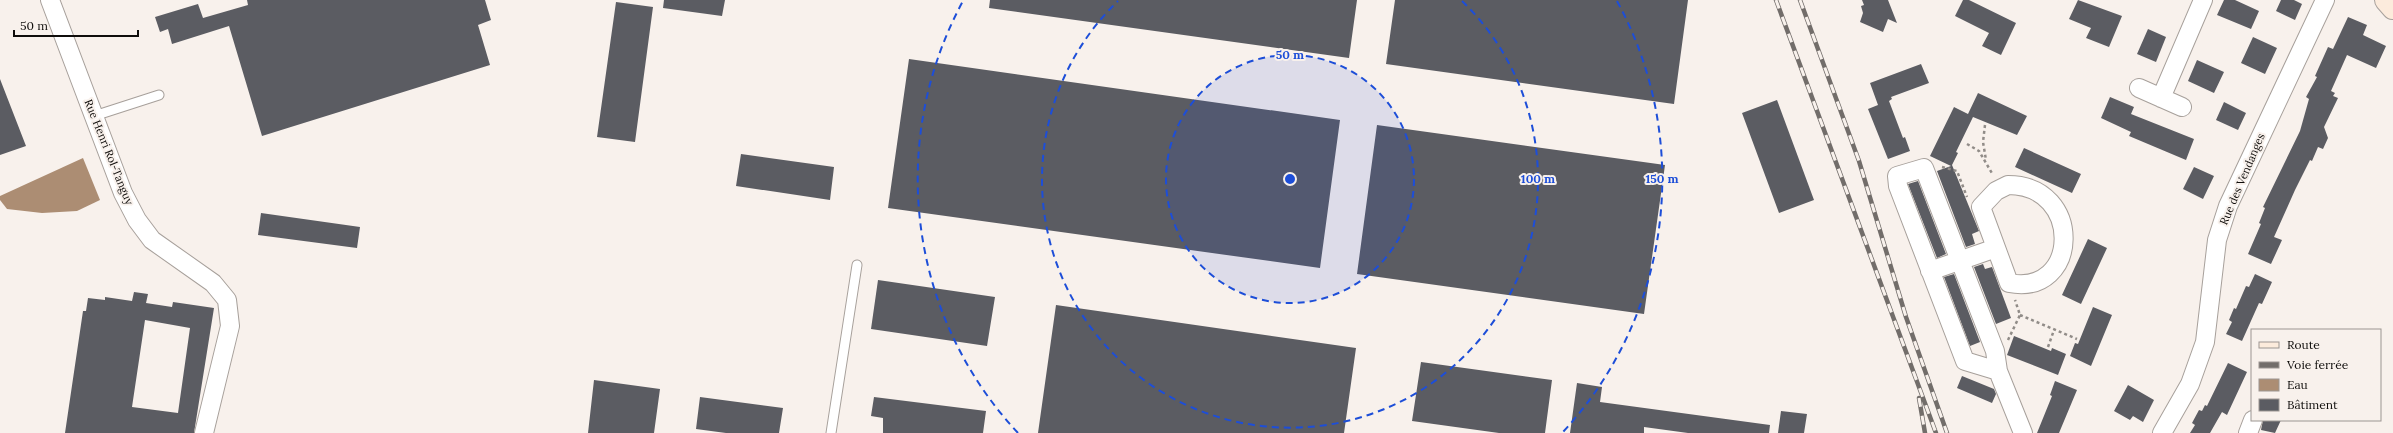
<svg xmlns="http://www.w3.org/2000/svg" width="2393" height="433" viewBox="0 0 2393 433" font-family="Lora,serif">
<style>
.water{fill:#ac8d73}
.building{fill:#5b5c62;fill-rule:evenodd}
.lines{fill:none;stroke-linecap:round;stroke-linejoin:round}
.service-casing{stroke:#a7a09b;stroke-width:11}
.minor-casing{stroke:#a7a09b;stroke-width:20}
.secondary-casing{stroke:#a7a09b;stroke-width:24}
.path{stroke:#918c88;stroke-width:2.5;stroke-dasharray:3 3;stroke-linecap:butt}
.service{stroke:#fff;stroke-width:9}
.minor{stroke:#fff;stroke-width:18}
.secondary{stroke:#fcebdc;stroke-width:22}
.rail-casing{stroke:#726d6a;stroke-width:4.5}
.rail{stroke:#f8f1ec;stroke-width:3;stroke-dasharray:9;stroke-linecap:butt}
.ring{fill:none;stroke:#1d4ed8;stroke-width:2;stroke-dasharray:7 5}
.labels{text-anchor:middle;dominant-baseline:central;stroke-width:4;stroke-linejoin:round;paint-order:stroke}
.street-label{font-size:11px;fill:#0f0d0b;stroke:#f8f1ec}
.centre{fill:#1d4ed8;stroke:#f8f1ec;stroke-width:2}
.ring-label{font-size:12px;text-anchor:middle;font-weight:bold;fill:#1d4ed8;stroke:#f8f1ec;stroke-width:4;stroke-linejoin:round;paint-order:stroke}
</style>
<rect width="100%" height="100%" fill="#f8f1ec"/>
<path class="water" d="M 83,158 L 100,200 L 77,211 L 42,213 L 7,209 L 0,200 L 0,196 Z"/>
<path class="building" d="M 247,0 L 485,0 L 491,20 L 478,25 L 490,65 L 262,136 L 229,26 L 172,44 L 168,29 L 160,32 L 155,17 L 198,4 L 203,18 L 248,5 Z
M 664,0 L 725,0 L 722,16 L 663,8 Z
M 990,0 L 1357,0 L 1349,58 L 989,8 Z
M 1395,0 L 1688,0 L 1674,104 L 1386,64 Z
M 1862,0 L 1888,0 L 1897,23 L 1888,19 L 1883,32 L 1860,22 L 1863,13 L 1861,6 L 1864,5 Z
M 1963,0 L 1969,0 L 2016,23 L 2001,55 L 1982,46 L 1989,33 L 1955,16 Z
M 2078,0 L 2122,16 L 2109,47 L 2086,38 L 2091,28 L 2069,19 Z
M 2224,0 L 2235,0 L 2259,11 L 2251,29 L 2217,15 Z
M 2281,0 L 2294,0 L 2302,4 L 2295,20 L 2276,11 Z
M 616,2 L 653,7 L 635,142 L 597,137 Z
M 2348,17 L 2367,25 L 2363,35 L 2386,46 L 2376,68 L 2347,55 L 2331,91 L 2335,93 L 2333,96 L 2338,98 L 2324,127 L 2328,138 L 2323,149 L 2318,147 L 2312,161 L 2310,160 L 2295,190 L 2274,237 L 2282,240 L 2271,264 L 2248,254 L 2261,224 L 2259,223 L 2265,208 L 2263,207 L 2300,131 L 2309,99 L 2306,97 L 2317,77 L 2315,76 L 2328,47 L 2333,49 Z
M 2148,29 L 2166,37 L 2156,62 L 2137,54 Z
M 2253,37 L 2277,48 L 2265,74 L 2241,63 Z
M 909,59 L 1340,120 L 1320,268 L 888,208 Z
M 2197,60 L 2224,72 L 2214,93 L 2188,81 Z
M 1921,64 L 1929,83 L 1891,97 L 1892,99 L 1889,101 L 1903,138 L 1905,137 L 1910,151 L 1888,159 L 1868,109 L 1878,105 L 1870,83 Z
M 0,79 L 26,146 L 0,155 Z
M 1978,93 L 2027,116 L 2017,135 L 1973,117 L 1956,152 L 1958,153 L 1952,165 L 1979,231 L 1972,234 L 1975,244 L 1966,247 L 1937,171 L 1951,166 L 1930,156 L 1954,107 L 1968,114 Z
M 2110,97 L 2134,107 L 2131,114 L 2194,139 L 2186,160 L 2129,136 L 2131,132 L 2101,118 Z
M 1777,100 L 1814,200 L 1779,213 L 1742,113 Z
M 2224,102 L 2246,113 L 2238,130 L 2216,120 Z
M 1377,125 L 1665,165 L 1644,314 L 1357,274 Z
M 2024,148 L 2081,174 L 2072,193 L 2015,167 Z
M 741,154 L 834,167 L 830,200 L 736,186 Z
M 2194,167 L 2214,176 L 2203,199 L 2183,189 Z
M 1918,181 L 1946,254 L 1937,258 L 1908,184 Z
M 261,213 L 360,227 L 357,248 L 258,235 Z
M 2088,239 L 2107,248 L 2081,304 L 2062,295 Z
M 1983,264 L 1985,269 L 1992,267 L 2011,318 L 1996,324 L 1974,267 Z
M 1954,274 L 1980,342 L 1970,346 L 1944,277 Z
M 2255,274 L 2272,282 L 2262,304 L 2259,303 L 2242,341 L 2226,334 L 2232,322 L 2229,320 L 2234,308 L 2236,309 L 2246,286 L 2249,287 Z
M 878,280 L 995,297 L 987,346 L 871,329 Z
M 134,292 L 148,294 L 146,303 L 172,307 L 173,302 L 214,308 L 194,433 L 65,433 L 83,311 L 86,311 L 88,298 L 105,300 L 105,297 L 132,301 ZM 145,320 L 190,328 L 178,413 L 132,407 Z
M 1056,305 L 1356,348 L 1344,433 L 1038,433 Z
M 2093,307 L 2112,315 L 2091,366 L 2070,356 L 2075,343 L 2078,344 Z
M 2014,336 L 2051,351 L 2052,348 L 2066,354 L 2058,375 L 2007,355 Z
M 1421,362 L 1552,380 L 1545,433 L 1499,433 L 1412,421 Z
M 2228,363 L 2247,372 L 2227,415 L 2222,412 L 2210,433 L 2190,433 L 2195,425 L 2192,423 L 2199,410 L 2202,411 L 2205,405 L 2207,406 Z
M 1962,376 L 1994,389 L 1996,394 L 1992,403 L 1957,388 Z
M 594,380 L 660,389 L 654,433 L 588,433 Z
M 2055,381 L 2077,390 L 2059,433 L 2037,433 L 2052,396 L 2050,395 Z
M 1577,383 L 1602,387 L 1600,402 L 1770,425 L 1769,433 L 1688,433 L 1644,427 L 1644,433 L 1570,433 Z
M 2128,385 L 2154,400 L 2143,422 L 2133,416 L 2130,420 L 2114,411 Z
M 700,397 L 783,408 L 779,433 L 726,433 L 696,429 Z
M 874,397 L 986,411 L 983,433 L 883,433 L 883,418 L 871,416 Z
M 1781,411 L 1807,414 L 1804,433 L 1778,433 Z
M 2263,420 L 2281,420 L 2275,433 L 2261,430 Z"/>
<g class="lines">
<defs>
<path id="service" d="M 94,116 L 159,95
M 831,433 L 857,265"/>
<path id="minor" d="M 50,0 L 123,193 L 137,220 L 152,240 L 213,283 L 227,300 L 230,326 L 204,433
M 2139,88 L 2182,107
M 2161,98 L 2203,0
M 2008,185 C 2084,185 2080,297 2009,283 L 1981,207 L 1996,191 Z
M 1930,271 L 1996,248
M 1998,371 L 1965,361 L 1898,186 L 1897,176 L 1924,168 L 1995,351 L 1998,371 L 2023,433
M 2162,433 L 2190,384 L 2205,342 L 2217,240 L 2228,206 L 2325,0
M 2248,433 L 2253,420"/>
<path id="secondary" d="M 2386,0 L 2393,8"/>
</defs>
<use href="#service" class="service-casing"/>
<use href="#minor" class="minor-casing"/>
<use href="#secondary" class="secondary-casing"/>
<path class="path" d="M 1985,125 L 1983,142 L 1986,160
M 1967,144 L 1979,151 L 1993,175
M 1942,167 L 1957,171 L 1967,197
M 2020,315 L 2077,339
M 2008,340 L 2020,315 L 2015,300
M 2048,347 L 2054,330"/>
<use href="#service" class="service"/>
<use href="#minor" class="minor"/>
<use href="#secondary" class="secondary"/>
<defs>
<path id="rail" d="M 1776,0 L 1936,433
M 1800,0 L 1859,161 L 1906,317 L 1947,433
M 1919,398 L 1925,433"/>
</defs>
<use href="#rail" class="rail-casing"/>
<use href="#rail" class="rail"/>
</g>
<circle cx="1290" cy="179" r="124" fill="#1d4ed8" fill-opacity=".12"/>
<g class="ring">
<circle cx="1290" cy="179" r="124"/>
<path d="M1462 1A248 248 0 1 1 1118 1"/>
<path d="M1018 433A372 372 0 0 1 963 1M1617 1A372 372 0 0 1 1562 433"/>
</g>
<g class="labels">
<g class="street-label">
<text transform="translate(109 152) rotate(68)">Rue Henri Rol-Tanguy</text>
<text transform="translate(2242 179) rotate(-67)">Rue des Vendanges</text>
</g>
</g>
<circle cx="1290" cy="179" r="6" class="centre"/>
<g class="ring-label">
<text x="1290" y="59">50 m</text>
<text x="1538" y="183">100 m</text>
<text x="1662" y="183">150 m</text>
</g>
<rect x="2251" y="329" width="130" height="92" fill="#f8f1ec" stroke="#9b9692"/>
<rect x="2259" y="342" width="20" height="6" fill="#fcebdc" stroke="#9b9692"/>
<text x="2287" y="349" font-size="12" fill="#0f0d0b">Route</text>
<rect x="2259" y="362" width="20" height="6" fill="#726d6a" stroke="#9b9692"/>
<text x="2287" y="369" font-size="12" fill="#0f0d0b">Voie ferrée</text>
<rect x="2259" y="379" width="20" height="12" fill="#ac8d73" stroke="#9b9692"/>
<text x="2287" y="389" font-size="12" fill="#0f0d0b">Eau</text>
<rect x="2259" y="399" width="20" height="12" fill="#5b5c62" stroke="#9b9692"/>
<text x="2287" y="409" font-size="12" fill="#0f0d0b">Bâtiment</text>
<path d="M14 30v6h124v-6" fill="none" stroke="#0f0d0b" stroke-width="2"/>
<text x="20" y="30" font-size="12" fill="#0f0d0b" stroke="#f8f1ec" stroke-width="3" paint-order="stroke">50 m</text>
</svg>
